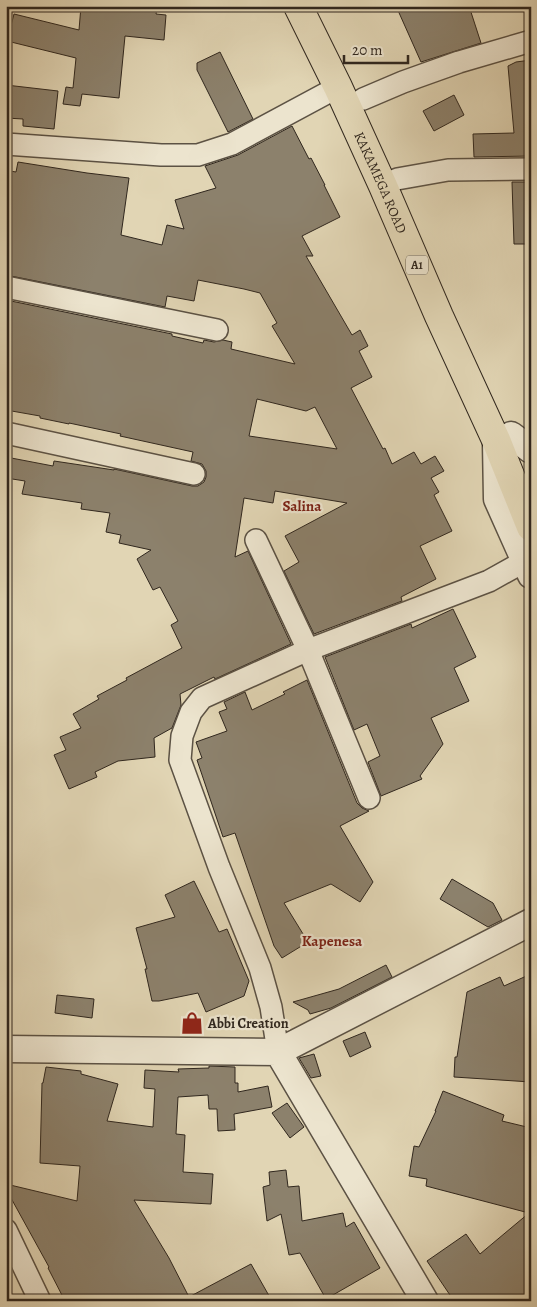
<svg xmlns="http://www.w3.org/2000/svg" width="537" height="1307" viewBox="0 0 537 1307" font-family="Alegreya,serif">
<style>
.building{fill:#8c816c;stroke:#30271e;fill-rule:evenodd}
.lines{fill:none;stroke-linecap:round;stroke-linejoin:round}
.minor-casing{stroke:#5c5244;stroke-width:24}
.tertiary-casing{stroke:#5c5244;stroke-width:29}
.trunk-casing{stroke:#30271e;stroke-width:30}
.minor{stroke:#ece4ce;stroke-width:21}
.tertiary{stroke:#ece4ce;stroke-width:26}
.trunk{stroke:#e1d5b4;stroke-width:28}
.labels{text-anchor:middle;dominant-baseline:central;stroke-width:4.5;stroke-linejoin:round;paint-order:stroke}
.shield{fill:#ece4ce;stroke:#686053;stroke-width:1}
.shield-label{font-size:12px;font-weight:bold;fill:#30271e}
.street-label{font-size:14px;fill:#30271e;stroke:#ece4ce}
.poi-label{font-size:14px;font-weight:bold;fill:#30271e;stroke:#ece4ce;text-anchor:start}
.neighbourhood-label{font-size:15px;font-weight:bold;fill:#7a1f14;stroke:#ece4ce}
</style>
<rect width="100%" height="100%" fill="#e1d5b4"/>
<filter id="stains"><feTurbulence type="fractalNoise" baseFrequency=".004" numOctaves="4"/><feColorMatrix values="0 0 0 0 .2 0 0 0 0 .09 0 0 0 0 .02 0 0 0 .5 -.17"/></filter>
<radialGradient id="worn" r=".72"><stop offset=".6" stop-color="#630" stop-opacity="0"/><stop offset="1" stop-color="#630" stop-opacity=".3"/></radialGradient>
<path class="building" d="M 81,6 L 139,6 L 157,8 L 156,14 L 166,15 L 164,40 L 125,36 L 119,98 L 82,94 L 80,106 L 63,104 L 66,87 L 73,88 L 76,58 L 7,41 L 14,14 L 79,30 Z
M 396,6 L 469,6 L 481,43 L 421,62 Z
M 220,52 L 253,119 L 228,132 L 197,70 L 197,63 Z
M 531,60 L 531,156 L 474,157 L 473,134 L 514,133 L 508,66 L 516,62 Z
M 6,85 L 58,91 L 54,129 L 23,126 L 23,119 L 6,118 Z
M 454,95 L 464,115 L 434,131 L 423,111 Z
M 292,126 L 309,159 L 311,158 L 325,185 L 324,185 L 340,217 L 302,236 L 313,256 L 306,256 L 352,335 L 360,330 L 368,346 L 359,351 L 372,377 L 351,388 L 383,449 L 385,448 L 392,464 L 414,452 L 421,464 L 435,456 L 444,471 L 431,478 L 439,492 L 434,495 L 452,531 L 420,546 L 436,579 L 401,597 L 402,601 L 314,634 L 284,571 L 299,562 L 285,536 L 347,503 L 275,491 L 273,503 L 244,498 L 235,557 L 248,551 L 291,644 L 215,679 L 214,677 L 180,694 L 181,705 L 172,728 L 154,738 L 155,757 L 118,761 L 95,772 L 97,777 L 69,789 L 54,755 L 66,750 L 60,737 L 81,728 L 73,714 L 99,699 L 97,696 L 127,680 L 126,678 L 182,648 L 171,625 L 178,621 L 160,587 L 153,590 L 137,559 L 151,550 L 119,543 L 121,535 L 106,532 L 110,513 L 81,509 L 82,503 L 22,494 L 25,481 L 6,478 L 6,457 L 53,466 L 54,461 L 114,470 L 114,469 L 192,486 L 198,486 L 204,482 L 206,477 L 206,471 L 202,464 L 191,461 L 193,452 L 120,436 L 121,434 L 69,423 L 69,424 L 40,418 L 40,416 L 6,410 L 6,300 L 172,334 L 172,336 L 203,343 L 204,340 L 214,342 L 223,340 L 232,342 L 231,349 L 295,364 L 272,326 L 277,323 L 260,293 L 244,289 L 198,280 L 194,301 L 167,296 L 165,307 L 6,275 L 6,223 L 9,205 L 6,204 L 6,193 L 10,171 L 16,172 L 18,162 L 87,173 L 129,178 L 121,235 L 162,245 L 167,225 L 184,229 L 175,200 L 216,188 L 205,166 L 238,155 ZM 257,399 L 306,411 L 315,407 L 337,449 L 249,436 Z
M 512,182 L 531,182 L 531,244 L 514,244 Z
M 453,609 L 476,657 L 454,668 L 469,701 L 431,718 L 443,744 L 420,776 L 422,779 L 381,796 L 368,762 L 380,756 L 367,724 L 354,730 L 325,657 L 411,624 L 412,628 Z
M 307,680 L 357,803 L 362,808 L 369,811 L 340,826 L 373,882 L 360,902 L 331,884 L 284,903 L 308,942 L 282,958 L 274,946 L 235,833 L 223,837 L 197,760 L 202,758 L 196,742 L 227,731 L 219,712 L 227,709 L 224,702 L 245,692 L 252,710 L 285,694 L 283,692 Z
M 452,879 L 493,903 L 502,920 L 488,927 L 440,899 Z
M 194,881 L 219,932 L 227,929 L 249,981 L 244,996 L 206,1012 L 198,993 L 159,1001 L 152,1001 L 145,969 L 147,969 L 136,928 L 175,917 L 165,895 Z
M 386,965 L 392,977 L 331,1008 L 310,1014 L 308,1010 L 293,1002 L 339,989 Z
M 531,974 L 531,1082 L 454,1077 L 455,1057 L 457,1057 L 467,992 L 500,977 L 504,986 Z
M 57,995 L 94,999 L 92,1018 L 55,1013 Z
M 365,1032 L 371,1047 L 350,1057 L 343,1041 Z
M 314,1054 L 321,1076 L 311,1078 L 299,1058 Z
M 209,1066 L 235,1067 L 235,1083 L 238,1083 L 238,1092 L 268,1086 L 272,1107 L 234,1114 L 235,1130 L 218,1131 L 217,1109 L 209,1109 L 208,1095 L 178,1097 L 176,1134 L 185,1135 L 183,1172 L 213,1174 L 211,1204 L 134,1200 L 169,1258 L 189,1297 L 251,1264 L 272,1301 L 65,1301 L 48,1268 L 49,1267 L 6,1189 L 6,1184 L 77,1201 L 80,1166 L 40,1163 L 42,1083 L 43,1083 L 46,1067 L 81,1071 L 81,1074 L 118,1084 L 107,1121 L 153,1127 L 155,1089 L 144,1088 L 145,1070 L 179,1072 L 178,1069 L 209,1068 Z
M 443,1091 L 504,1115 L 502,1121 L 531,1128 L 531,1301 L 454,1301 L 427,1261 L 466,1234 L 480,1254 L 529,1213 L 426,1186 L 427,1179 L 409,1176 L 414,1146 L 419,1147 L 436,1111 L 435,1111 Z
M 287,1103 L 304,1127 L 290,1138 L 272,1113 Z
M 286,1170 L 288,1187 L 299,1186 L 302,1221 L 343,1213 L 346,1227 L 354,1222 L 380,1268 L 326,1299 L 300,1253 L 289,1255 L 281,1214 L 267,1221 L 263,1187 L 270,1185 L 269,1172 Z"/>
<g class="lines">
<defs>
<path id="minor" d="M 363,99 L 403,82 L 459,62 L 531,41
M 6,144 L 161,155 L 198,155 L 232,144 L 338,87
M 397,179 L 448,170 L 531,169
M 6,287 L 217,330
M 6,433 L 194,474
M 256,540 L 308,650 L 369,798
M 278,1052 L 271,1007 L 260,968 L 219,867 L 180,760 L 182,736 L 191,712 L 202,698 L 308,650 L 489,581 L 525,561
M 6,1230 L 40,1301"/>
<path id="tertiary" d="M 511,435 L 531,450
M 496,443 L 497,499 L 531,575
M 6,1049 L 278,1052 L 531,922
M 278,1052 L 425,1301"/>
<g id="trunk">
<path id="s1" d="M 298,6 L 338,87 L 383,186 L 439,316 L 496,440 L 531,527"/>
</g>
</defs>
<use href="#minor" class="minor-casing"/>
<use href="#tertiary" class="tertiary-casing"/>
<use href="#trunk" class="trunk-casing"/>
<use href="#minor" class="minor"/>
<use href="#tertiary" class="tertiary"/>
<use href="#trunk" class="trunk"/>
</g>
<defs>
<symbol id="shop-bare" viewBox="-9 -9 18 18"><path d="M-5-2.5h2.3a2.7 3.5 0 0 1 5.4 0H5L5.5 6h-11ZM-1.5-2.5h3a1.5 2.3 0 0 0-3 0Z" fill="#8f2418" stroke="#ece4ce" stroke-width="2.5" paint-order="stroke"/></symbol>
</defs>
<g fill-rule="evenodd">
<use href="#shop-bare" x="176" y="1007" width="32" height="32"/>
</g>
<g class="labels">
<rect class="shield" x="406" y="255.5" width="22" height="19" rx="4"/>
<g class="shield-label">
<text x="417" y="265">A1</text>
</g>
<g class="street-label">
<text stroke="none"><textPath href="#s1" startOffset="195">KAKAMEGA ROAD</textPath></text>
</g>
<g class="poi-label">
<text x="208" y="1023">Abbi Creation</text>
</g>
<g class="neighbourhood-label">
<text x="302" y="506">Salina</text>
<text x="332" y="941">Kapenesa</text>
</g>
</g>
<rect width="537" height="1307" fill="none" stroke="#e1d5b4" stroke-width="25"/>
<rect x="8" y="8" width="522" height="1292" fill="none" stroke="#30271e" stroke-width="2.5"/>
<rect x="12" y="12" width="512" height="1282" fill="none" stroke="#30271e"/>
<path d="M344 55v8h64v-8" fill="none" stroke="#30271e" stroke-width="2.5"/>
<text x="352" y="55" font-size="15" fill="#30271e" stroke="#ece4ce" stroke-width="4" paint-order="stroke">20 m</text>
<rect width="100%" height="100%" filter="url(#stains)"/>
<rect width="100%" height="100%" fill="url(#worn)"/>
</svg>
